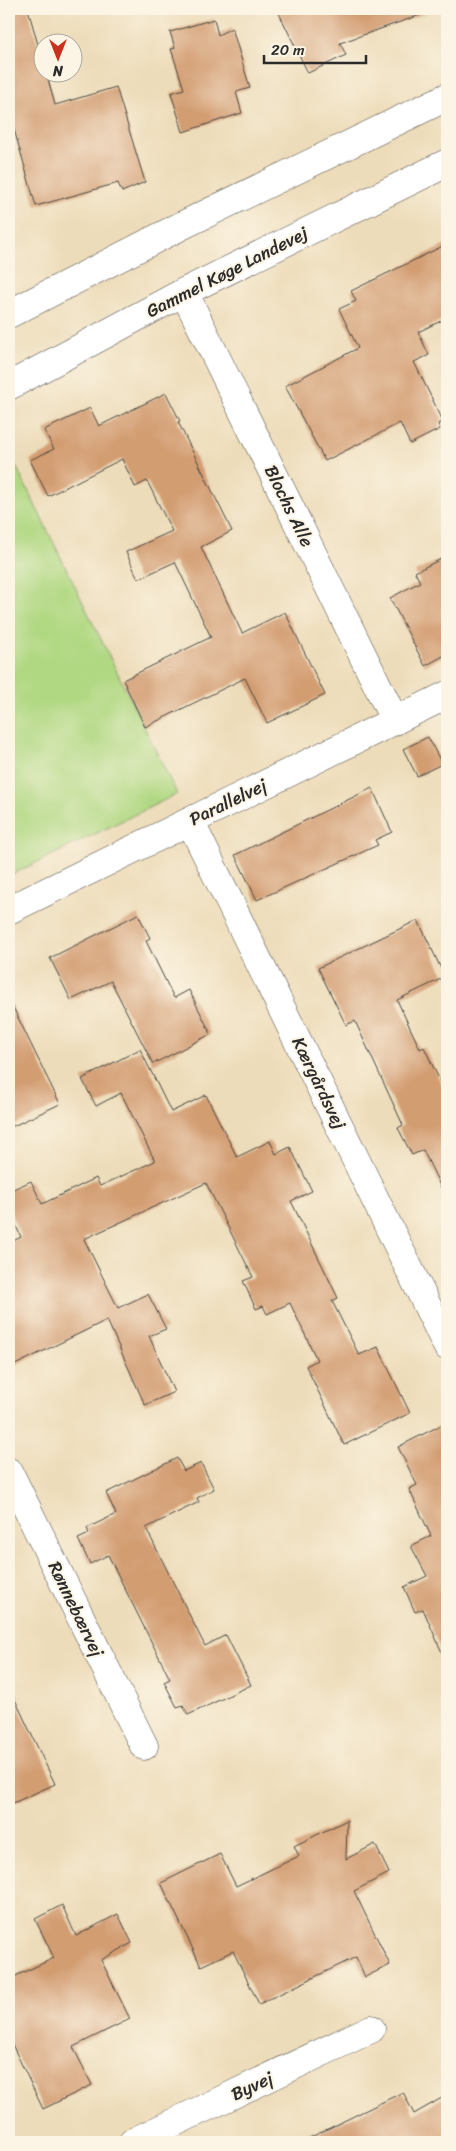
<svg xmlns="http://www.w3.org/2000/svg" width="456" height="2151" viewBox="0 0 456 2151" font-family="Sriracha,sans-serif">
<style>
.green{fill:#b0d882;stroke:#6e8256}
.building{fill:#d39d72}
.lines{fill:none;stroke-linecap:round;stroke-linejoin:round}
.minor-casing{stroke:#484640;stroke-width:29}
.major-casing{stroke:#484640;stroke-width:29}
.minor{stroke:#fff;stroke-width:28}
.major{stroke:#fff;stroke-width:28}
.labels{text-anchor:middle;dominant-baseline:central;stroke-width:4;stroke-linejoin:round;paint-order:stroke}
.street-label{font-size:18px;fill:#2b2b2b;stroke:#fcf5e5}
</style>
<rect width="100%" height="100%" fill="#fcf5e5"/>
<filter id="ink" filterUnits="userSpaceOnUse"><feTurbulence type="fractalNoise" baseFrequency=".02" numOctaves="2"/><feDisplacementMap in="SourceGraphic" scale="10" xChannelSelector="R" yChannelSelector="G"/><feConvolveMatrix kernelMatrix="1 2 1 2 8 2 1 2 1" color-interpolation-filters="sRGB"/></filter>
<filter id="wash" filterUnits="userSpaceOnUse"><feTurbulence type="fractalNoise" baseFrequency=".0096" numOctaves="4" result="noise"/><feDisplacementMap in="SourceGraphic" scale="20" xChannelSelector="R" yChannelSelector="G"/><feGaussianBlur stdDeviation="1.12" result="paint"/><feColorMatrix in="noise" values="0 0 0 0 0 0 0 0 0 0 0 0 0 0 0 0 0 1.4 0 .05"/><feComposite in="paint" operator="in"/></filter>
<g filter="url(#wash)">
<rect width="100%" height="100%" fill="#eddcb9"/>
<path class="green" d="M 9,452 L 177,794 L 9,876 Z"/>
<g id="blocks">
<path class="building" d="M 9,9 L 28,9 L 42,59 L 42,72 L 46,72 L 55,105 L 116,87 L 145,182 L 122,192 L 118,183 L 36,206 L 9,112 Z
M 277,9 L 425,9 L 426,13 L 340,43 L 346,55 L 308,73 Z
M 214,19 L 218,35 L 232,28 L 250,88 L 236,92 L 242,113 L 183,132 L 171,93 L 184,89 L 171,49 L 175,48 L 170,32 Z
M 447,244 L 447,318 L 418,332 L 429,355 L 414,362 L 443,421 L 438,424 L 440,429 L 410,444 L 400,423 L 325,461 L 285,386 L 358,348 L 339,309 L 356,301 L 351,291 Z
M 166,393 L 180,421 L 178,422 L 232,531 L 201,547 L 242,633 L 285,612 L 325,695 L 267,723 L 245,678 L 145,727 L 123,680 L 211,637 L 175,562 L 138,579 L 126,552 L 172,531 L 147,481 L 135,487 L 122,459 L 48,496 L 30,460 L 54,449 L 44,430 L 90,408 L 99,426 Z
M 447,556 L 447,654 L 425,666 L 390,598 L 420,582 L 415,572 Z
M 428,737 L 442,764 L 417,776 L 403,749 Z
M 372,788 L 392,832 L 375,840 L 378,845 L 257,900 L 235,855 Z
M 138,914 L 150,938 L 146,941 L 174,998 L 189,990 L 211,1034 L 153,1064 L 111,981 L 71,1000 L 50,958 Z
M 418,920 L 445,977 L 397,1000 L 420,1049 L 424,1047 L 447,1096 L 447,1200 L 423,1150 L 412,1155 L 398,1128 L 403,1125 L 355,1021 L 346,1025 L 318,968 Z
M 9,999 L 60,1104 L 9,1128 Z
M 140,1049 L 171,1112 L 206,1095 L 237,1157 L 270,1141 L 276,1154 L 290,1147 L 312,1191 L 291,1201 L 338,1298 L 332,1301 L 359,1355 L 378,1347 L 410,1413 L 344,1445 L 306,1366 L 317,1360 L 290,1303 L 267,1314 L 263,1306 L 256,1309 L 243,1281 L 253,1277 L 206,1183 L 84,1239 L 118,1308 L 148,1294 L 166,1329 L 149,1336 L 174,1392 L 145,1405 L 107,1320 L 9,1368 L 9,1243 L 21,1237 L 9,1210 L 9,1191 L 31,1181 L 42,1204 L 96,1178 L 100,1186 L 155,1161 L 121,1093 L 96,1106 L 82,1079 Z
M 447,1422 L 447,1664 L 423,1609 L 415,1612 L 404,1587 L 427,1576 L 411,1546 L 431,1536 L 409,1489 L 417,1485 L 398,1447 Z
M 177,1458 L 184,1471 L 201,1463 L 214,1489 L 197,1498 L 199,1502 L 146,1528 L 205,1646 L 226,1635 L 251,1685 L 188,1715 L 183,1705 L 177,1707 L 164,1682 L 170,1679 L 108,1555 L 90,1564 L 78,1539 L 89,1534 L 87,1528 L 116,1514 L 106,1493 Z
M 9,1687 L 55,1784 L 9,1805 Z
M 347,1820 L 346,1859 L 375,1844 L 389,1873 L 354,1891 L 390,1965 L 365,1977 L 356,1957 L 259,2004 L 233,1951 L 201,1966 L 161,1883 L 220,1854 L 236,1886 L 299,1856 L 294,1846 Z
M 62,1905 L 76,1936 L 118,1914 L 132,1943 L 101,1960 L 130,2019 L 73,2047 L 92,2085 L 43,2109 L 9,2038 L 9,1979 L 54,1958 L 35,1919 Z
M 403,2092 L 414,2114 L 447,2095 L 447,2142 L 301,2142 Z"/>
</g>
</g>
<g filter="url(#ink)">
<use href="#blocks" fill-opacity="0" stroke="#484640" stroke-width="1"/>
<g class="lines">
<defs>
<path id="minor" d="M 184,292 L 395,721
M 190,821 L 447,1346
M 9,910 L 447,695
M 9,1472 L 144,1746
M 133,2142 L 371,2029"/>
<path id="major" d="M 9,314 L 181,226 L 447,97
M 9,386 L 184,292 L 447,163"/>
</defs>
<use href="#minor" class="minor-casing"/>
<use href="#major" class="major-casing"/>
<use href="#minor" class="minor"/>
<use href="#major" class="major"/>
</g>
</g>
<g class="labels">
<g class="street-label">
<text transform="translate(227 272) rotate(-27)">Gammel Køge Landevej</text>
<text transform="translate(289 506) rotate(64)">Blochs Alle</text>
<text transform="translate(228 802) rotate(-26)">Parallelvej</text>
<text transform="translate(319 1083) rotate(64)">Kærgårdsvej</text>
<text transform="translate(76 1609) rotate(64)">Rønnebærvej</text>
<text transform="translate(252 2086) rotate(-25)">Byvej</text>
</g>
</g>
<rect width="456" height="2151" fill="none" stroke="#fcf5e5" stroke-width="30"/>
<g transform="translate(58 58) rotate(180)"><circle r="24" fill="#fcf5e5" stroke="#a8a49b"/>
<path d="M0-4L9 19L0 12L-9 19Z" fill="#c8321e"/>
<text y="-8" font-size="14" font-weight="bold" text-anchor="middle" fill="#2b2b2b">N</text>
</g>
<path d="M264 55v8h102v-8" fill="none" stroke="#2b2b2b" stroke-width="2.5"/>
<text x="271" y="55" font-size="15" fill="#2b2b2b" stroke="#fcf5e5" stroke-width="4" paint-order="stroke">20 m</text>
</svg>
